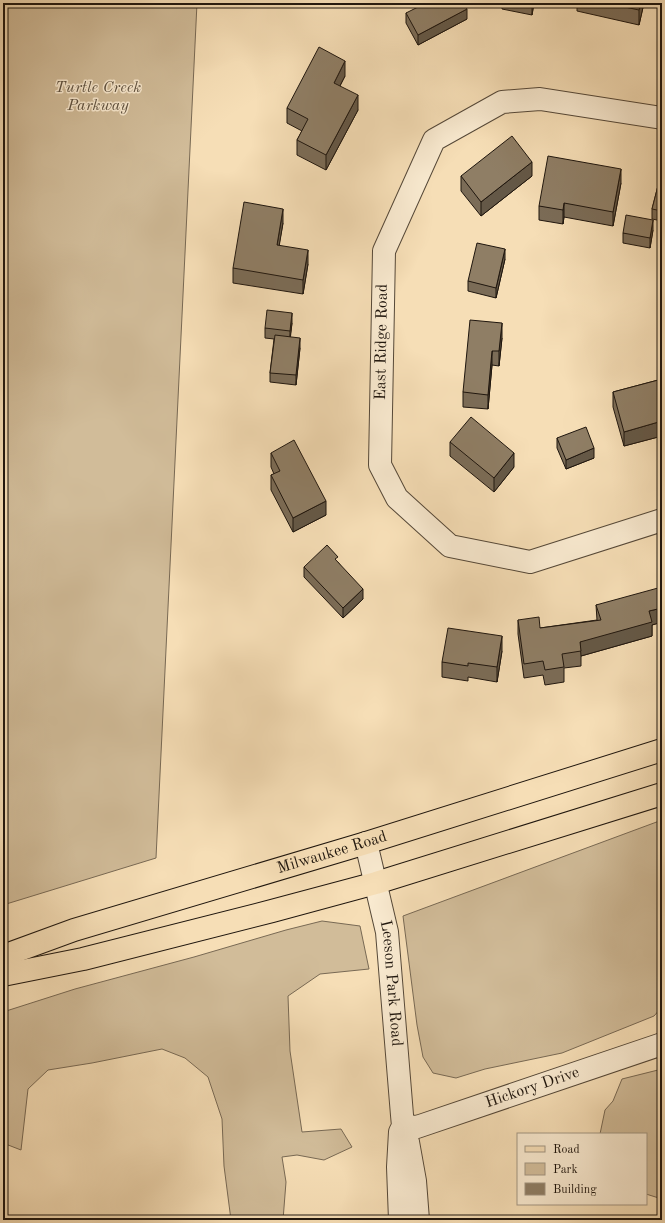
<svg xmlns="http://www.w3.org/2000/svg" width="665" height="1223" viewBox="0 0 665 1223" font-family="'Old Standard TT',serif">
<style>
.green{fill:#d1bc99;stroke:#786954}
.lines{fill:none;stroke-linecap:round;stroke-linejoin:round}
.street-casing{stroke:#554838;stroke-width:24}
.primary-casing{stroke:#1f160e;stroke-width:24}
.street{stroke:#f9ead0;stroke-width:22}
.primary{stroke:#f6deb6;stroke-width:22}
.wall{fill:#7b6c57;stroke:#1f160e}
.shaded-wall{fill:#645847;stroke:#1f160e}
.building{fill:#8f7e65;stroke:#1f160e}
.labels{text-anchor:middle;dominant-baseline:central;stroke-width:3;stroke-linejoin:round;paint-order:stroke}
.park-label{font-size:16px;font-style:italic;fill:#5d503f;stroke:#f9ead0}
.street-label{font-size:16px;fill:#1f160e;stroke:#f9ead0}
</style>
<rect width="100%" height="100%" fill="#f6deb6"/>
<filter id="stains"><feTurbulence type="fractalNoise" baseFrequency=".005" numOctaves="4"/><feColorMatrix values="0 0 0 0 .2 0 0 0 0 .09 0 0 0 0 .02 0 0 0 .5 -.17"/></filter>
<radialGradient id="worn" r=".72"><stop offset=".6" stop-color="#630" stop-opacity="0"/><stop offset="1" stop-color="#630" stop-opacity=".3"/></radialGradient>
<path class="green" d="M 3,3 L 197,3 L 156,858 L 3,905 Z
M 662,820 L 662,1007 L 654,1016 L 562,1053 L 485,1069 L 456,1078 L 433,1073 L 423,1057 L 417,1025 L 403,916 Z
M 322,921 L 360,926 L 369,969 L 320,974 L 288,996 L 290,1051 L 302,1132 L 341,1129 L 352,1147 L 324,1160 L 297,1155 L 282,1157 L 286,1182 L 283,1220 L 231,1220 L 224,1166 L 222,1119 L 208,1077 L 185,1058 L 162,1049 L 92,1063 L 48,1070 L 28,1089 L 21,1150 L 3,1143 L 3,1012 L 75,989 L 194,957 L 286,930 Z
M 662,1069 L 662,1199 L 646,1194 L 646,1134 L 600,1134 L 605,1110 L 613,1101 L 622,1079 Z"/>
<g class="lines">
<defs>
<g id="street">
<path d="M 662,118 L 540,99 L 502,102 L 434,140 L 384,251 L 380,465 L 397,498 L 450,546 L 530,562 L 662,520"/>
<path id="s1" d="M 366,843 L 387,932 L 402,1115 L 403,1126 L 400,1132 L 398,1167 L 400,1220"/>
<path id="s2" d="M 403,1126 L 417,1127 L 662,1044"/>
<path d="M 408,1142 L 415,1181 L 418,1220"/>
</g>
<g id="primary">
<path id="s3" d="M 3,956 L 74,930 L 366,843 L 662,750"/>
<path d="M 3,975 L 83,959 L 272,911 L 376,883 L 662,794"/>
</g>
</defs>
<use href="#street" class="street-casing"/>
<use href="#primary" class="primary-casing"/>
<use href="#street" class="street"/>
<use href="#primary" class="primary"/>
</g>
<path class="wall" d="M 502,3 L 534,3 L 532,15 L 502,9 Z
M 577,3 L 644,3 L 639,25 L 577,11 Z
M 406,13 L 467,19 L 418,45 L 406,23 Z
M 345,76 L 340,86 L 358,110 L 326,170 L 297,155 L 297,140 L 302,131 L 287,123 L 287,108 Z
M 662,170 L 662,221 L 652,219 L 652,209 Z
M 461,176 L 532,176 L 481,216 L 461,191 Z
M 621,183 L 613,226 L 564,217 L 563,224 L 539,220 L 539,206 Z
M 283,223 L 279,245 L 308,264 L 303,294 L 233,283 L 233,268 Z
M 653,230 L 650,248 L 623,243 L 623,233 Z
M 505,259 L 496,298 L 468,291 L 468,281 Z
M 292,323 L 290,337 L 300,348 L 296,385 L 270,382 L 270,373 L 274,339 L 265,338 L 265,328 Z
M 502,338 L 499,366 L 492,365 L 488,409 L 463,407 L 463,392 Z
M 662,379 L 662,436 L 624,446 L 613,407 L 613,392 Z
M 557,438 L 594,458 L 566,469 L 557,448 Z
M 450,442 L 514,467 L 494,492 L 450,456 Z
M 271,453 L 326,515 L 293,532 L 271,490 L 271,475 L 274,474 L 271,467 Z
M 338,562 L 363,599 L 343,618 L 304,577 L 304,567 Z
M 662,604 L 662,622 L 652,625 L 652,636 L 581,656 L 581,666 L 564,668 L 564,682 L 545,685 L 543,675 L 524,678 L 518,634 L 518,620 L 540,628 L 597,620 L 596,605 Z
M 502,651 L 497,682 L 468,677 L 468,681 L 442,677 L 442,662 Z"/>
<path class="shaded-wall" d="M 532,3 L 534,3 L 532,15 Z
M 641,3 L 644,3 L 639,25 L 639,10 Z
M 467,9 L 467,19 L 418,45 L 418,35 Z
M 345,61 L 345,76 L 334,97 L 334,83 Z
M 358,95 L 358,110 L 326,170 L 326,155 Z
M 532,162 L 532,176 L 481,216 L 481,202 Z
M 621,169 L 621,183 L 613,226 L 613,212 Z
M 564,203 L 564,217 L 563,224 L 563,210 Z
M 283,209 L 283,223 L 277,259 L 277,245 Z
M 653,220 L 653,230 L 650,248 L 650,238 Z
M 505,249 L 505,259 L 496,298 L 496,288 Z
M 308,250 L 308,264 L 303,294 L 303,280 Z
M 292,313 L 292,323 L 290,341 L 290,331 Z
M 502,323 L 502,338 L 499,366 L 499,351 Z
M 300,338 L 300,348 L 296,385 L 296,375 Z
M 492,351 L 492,365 L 488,409 L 488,395 Z
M 662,421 L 662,436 L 624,446 L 624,432 Z
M 594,448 L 594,458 L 566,469 L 566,460 Z
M 514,453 L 514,467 L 494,492 L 494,478 Z
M 326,501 L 326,515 L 293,532 L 293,518 Z
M 363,589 L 363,599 L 343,618 L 343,608 Z
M 662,608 L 662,622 L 652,625 L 652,636 L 581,656 L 580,642 L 649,611 Z
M 502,636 L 502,651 L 497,682 L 497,667 Z"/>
<path class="building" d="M 426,3 L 464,3 L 467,9 L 418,35 L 406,13 Z
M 606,3 L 641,3 L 639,10 Z
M 319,47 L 345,61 L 334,83 L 358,95 L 326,155 L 297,140 L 308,119 L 287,108 Z
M 512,136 L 532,162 L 481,202 L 461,176 Z
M 548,156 L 621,169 L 613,212 L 564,203 L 563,210 L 539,206 Z
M 662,170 L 662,211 L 652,209 Z
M 244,202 L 283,209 L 277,245 L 308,250 L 303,280 L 233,268 Z
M 626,215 L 653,220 L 650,238 L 623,233 Z
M 477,243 L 505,249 L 496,288 L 468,281 Z
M 267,310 L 292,313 L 290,331 L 265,328 Z
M 470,320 L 502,323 L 499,351 L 492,351 L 488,395 L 463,392 Z
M 275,335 L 300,338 L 296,375 L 270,373 Z
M 662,379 L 662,421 L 624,432 L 613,392 Z
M 471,417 L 514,453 L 494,478 L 450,442 Z
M 586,427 L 594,448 L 566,460 L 557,438 Z
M 294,440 L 326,501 L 293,518 L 271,475 L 280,471 L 271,453 Z
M 327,545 L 338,557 L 335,559 L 363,589 L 343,608 L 304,567 Z
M 658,588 L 662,604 L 662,608 L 649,611 L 652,622 L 580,642 L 581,651 L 562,654 L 564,667 L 545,670 L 543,661 L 524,664 L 518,620 L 539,617 L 540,628 L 601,620 L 596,605 Z
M 448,628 L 502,636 L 497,667 L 468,663 L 468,666 L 442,662 Z"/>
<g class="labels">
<g class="park-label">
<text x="98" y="88">Turtle Creek<tspan x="98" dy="18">Parkway</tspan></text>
</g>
<g class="street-label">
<text transform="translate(382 342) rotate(-89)">East Ridge Road</text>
<text stroke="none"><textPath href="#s3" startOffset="345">Milwaukee Road</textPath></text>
<text stroke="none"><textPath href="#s1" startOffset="143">Leeson Park Road</textPath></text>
<text stroke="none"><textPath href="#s2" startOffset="136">Hickory Drive</textPath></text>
</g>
</g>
<rect width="665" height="1223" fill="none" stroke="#f6deb6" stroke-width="16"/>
<rect x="4" y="4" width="657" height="1215" fill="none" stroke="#1f160e" stroke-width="2"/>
<rect x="8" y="8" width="649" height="1207" fill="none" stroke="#1f160e"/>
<rect x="517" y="1133" width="130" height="72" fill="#f9ead0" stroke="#a29582"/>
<rect x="525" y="1146" width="20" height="6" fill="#f6deb6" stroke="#a29582"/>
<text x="553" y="1153" font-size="12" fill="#1f160e">Road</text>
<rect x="525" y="1163" width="20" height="12" fill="#d1bc99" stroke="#a29582"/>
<text x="553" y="1173" font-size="12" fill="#1f160e">Park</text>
<rect x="525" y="1183" width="20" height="12" fill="#8f7e65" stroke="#a29582"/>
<text x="553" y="1193" font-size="12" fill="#1f160e">Building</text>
<rect width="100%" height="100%" filter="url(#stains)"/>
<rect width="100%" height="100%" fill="url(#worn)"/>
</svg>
